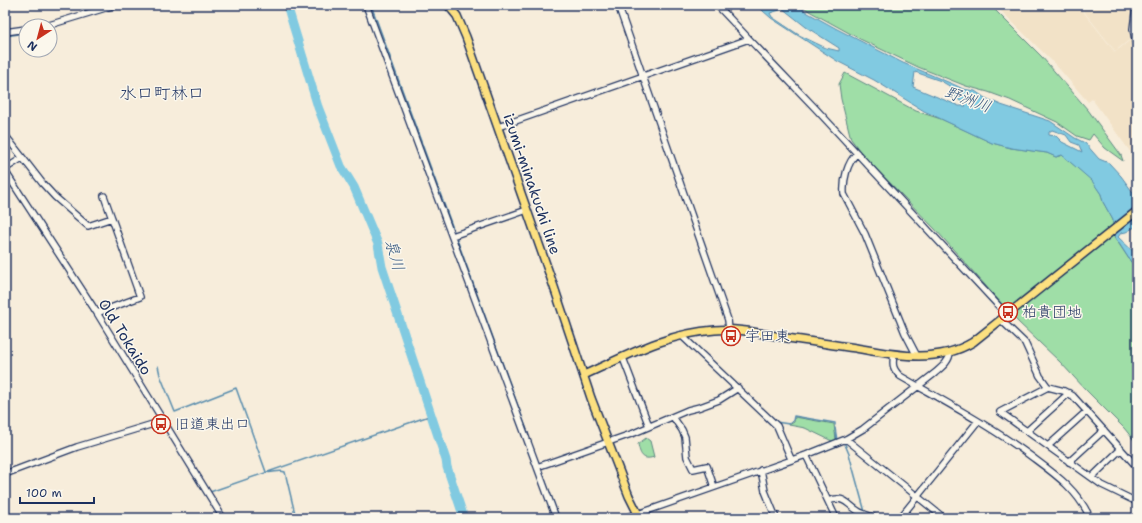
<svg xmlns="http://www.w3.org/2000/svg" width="1142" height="523" viewBox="0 0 1142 523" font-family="'Shantell Sans','Klee One',sans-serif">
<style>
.built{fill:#f2e2c7}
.green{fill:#9fdea7;stroke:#5d8682}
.water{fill:#81cae1;stroke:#588cad;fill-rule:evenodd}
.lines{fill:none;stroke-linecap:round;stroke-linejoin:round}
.stream{stroke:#588cad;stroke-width:1.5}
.river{stroke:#81cae1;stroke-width:9}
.minor-casing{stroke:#1b2f5e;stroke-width:8}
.major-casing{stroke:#1b2f5e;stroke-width:10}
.minor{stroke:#fbf7ec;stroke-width:5.5}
.major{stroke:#fce080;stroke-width:7}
.labels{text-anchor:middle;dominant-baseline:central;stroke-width:3;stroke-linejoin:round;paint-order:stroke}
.street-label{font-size:15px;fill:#1b2f5e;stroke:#fbf7ec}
.poi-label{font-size:15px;fill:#1b2f5e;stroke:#fbf7ec;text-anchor:start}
.water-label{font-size:16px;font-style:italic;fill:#34567f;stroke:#fbf7ec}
.quarter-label{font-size:17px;fill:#1b2f5e;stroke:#fbf7ec}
</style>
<rect width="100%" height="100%" fill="#f7eddb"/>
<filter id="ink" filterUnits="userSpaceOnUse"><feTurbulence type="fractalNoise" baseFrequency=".025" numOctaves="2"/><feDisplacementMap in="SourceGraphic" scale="8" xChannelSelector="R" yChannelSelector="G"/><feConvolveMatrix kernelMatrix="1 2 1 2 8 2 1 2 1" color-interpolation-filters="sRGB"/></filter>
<g filter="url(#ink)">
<path class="built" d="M 995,5 L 1078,5 L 1115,52 L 1133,38 L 1137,60 L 1137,161 L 1092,99 L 1088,102 L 1055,64 Z
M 1079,5 L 1133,5 L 1130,29 L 1132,38 L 1115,51 Z"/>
<path class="green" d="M 801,5 L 995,5 L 993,8 L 1041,56 L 1088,110 L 1121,155 L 1123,161 L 1105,148 L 1093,134 L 1089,140 L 1077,136 L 1057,122 L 1010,100 L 988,92 L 966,86 L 918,67 L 860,39 L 809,11 Z
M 845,73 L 916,111 L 941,119 L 992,143 L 1011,148 L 1047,153 L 1056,157 L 1062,155 L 1092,180 L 1101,194 L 1103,202 L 1113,220 L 1113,235 L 1131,262 L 1137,268 L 1137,444 L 1124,428 L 1086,390 L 1060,362 L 1018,322 L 935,229 L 862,154 L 851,139 L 841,99 L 839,84 Z
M 795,417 L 834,424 L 836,440 L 834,442 L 805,428 L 789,425 L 794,422 Z
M 646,438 L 650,441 L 654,457 C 642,461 640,454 638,444 Z"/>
<path class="water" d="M 759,5 L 797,5 L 808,13 L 837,29 L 903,63 L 955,85 L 963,89 L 975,91 L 985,98 L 1001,105 L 1050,121 L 1075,138 L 1085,143 L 1099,159 L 1109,163 L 1121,176 L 1137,198 L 1137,227 L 1135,227 L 1126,232 L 1121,233 L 1118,237 L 1137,255 L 1137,268 L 1131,262 L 1113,234 L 1113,220 L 1103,202 L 1101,194 L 1092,181 L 1062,155 L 1056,157 L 1047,153 L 1011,148 L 992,143 L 924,111 L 874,80 L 837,61 L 771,18 L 763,11 ZM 782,8 L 806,27 L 839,48 L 839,51 L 826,48 L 799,35 L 772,17 L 770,13 L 780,10 ZM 915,72 L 941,81 L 951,87 L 952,94 L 966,106 L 959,106 L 913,87 ZM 1052,130 L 1066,135 L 1071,142 L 1079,145 L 1082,152 L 1062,142 L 1056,136 L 1049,135 L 1049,132 Z"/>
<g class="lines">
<path class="stream" d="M 371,5 L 528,433
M 115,8 L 124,5
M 94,14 L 108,10
M 5,36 L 26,33
M 158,366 L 160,375 L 175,412 L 236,388 L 266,472
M 764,411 L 770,416
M 776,422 L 789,424 L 793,421 L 794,416 L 835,423 L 835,425
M 835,428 L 837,440 L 838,440
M 844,442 L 849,454 L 865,512
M 541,469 L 557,512
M 266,472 C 272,474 279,469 285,472 L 296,518
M 210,492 L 432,415"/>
<path class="river" d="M 287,5 L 318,107 L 341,166 L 354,187 L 378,244 L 382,267 L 386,279 L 446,460 L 447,467 L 464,518"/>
<defs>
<path id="minor" d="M 5,5 L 6,5
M 366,5 L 556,518
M 618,5 L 728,320 L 729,330
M 717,5 L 749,39
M 1136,5 L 1133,29 L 1137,50
M 46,26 L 115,5
M 5,32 L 26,29
M 498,127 L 749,39 L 815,108 L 1007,315
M 5,135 L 43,184 L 55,197 L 88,226 L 112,218
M 857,153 C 847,163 843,180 844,194 L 865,234 L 905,333 L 917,356
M 5,169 L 22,158
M 5,171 L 97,313 L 223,518
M 452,236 L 527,210
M 97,313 L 140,297 L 104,196
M 1001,320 L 1025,343 L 1040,376 L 1048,387
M 681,335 L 777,426 L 791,459
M 894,355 C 892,365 893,369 900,376 C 945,402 991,426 1032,457 C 1055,474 1078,490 1090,518
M 623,358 L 649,426
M 673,417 L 682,430 L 685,437 L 687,457 L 693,469 L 707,466 L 714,487
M 1027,431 L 1069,393
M 846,439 L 944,518
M 1048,446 L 1087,411
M 806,455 L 836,518
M 1069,462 L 1104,430
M 537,467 L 634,433 L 688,410 L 700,407 L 719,400 L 738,388
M 1137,467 L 1073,396 L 1064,391 L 1048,387 L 1000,412 L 1102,485 L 1137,502
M 761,470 L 765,491 L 776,518
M 5,474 L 77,447 L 163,421
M 1092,477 L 1121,449
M 828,501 C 846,494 848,507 862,513 C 866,515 871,516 875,518
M 638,514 L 806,455 L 846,439 L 863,429 L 935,373 C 942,367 950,361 950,352
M 900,518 L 978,421"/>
<path id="major" d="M 448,5 L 457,16 L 466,37 L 554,287 L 591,398 L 629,496 L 640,518
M 584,375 C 626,356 668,333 715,330 C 739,328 763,334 787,338 C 810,341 833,345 856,348 C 895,355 937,364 973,342 L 1137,211
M 628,518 L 638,514"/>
</defs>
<use href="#minor" class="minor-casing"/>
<use href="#major" class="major-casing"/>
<use href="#minor" class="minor"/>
<use href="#major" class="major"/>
</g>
</g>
<defs>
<symbol id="bus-ring" viewBox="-11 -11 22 22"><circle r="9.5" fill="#fbf7ec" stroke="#c8321e" stroke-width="1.5"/><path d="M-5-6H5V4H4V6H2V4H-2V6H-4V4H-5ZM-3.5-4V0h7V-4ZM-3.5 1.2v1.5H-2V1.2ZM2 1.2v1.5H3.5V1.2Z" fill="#c8321e"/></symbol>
</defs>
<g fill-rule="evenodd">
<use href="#bus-ring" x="997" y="301" width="22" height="22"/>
<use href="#bus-ring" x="720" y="325" width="22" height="22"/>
<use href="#bus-ring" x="150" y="413" width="22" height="22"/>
</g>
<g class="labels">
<g class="street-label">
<text transform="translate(532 184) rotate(71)">izumi-minakuchi line</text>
<text transform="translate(125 337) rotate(58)">Old Tokaido</text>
</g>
<g class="poi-label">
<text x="1022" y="312">柏貴団地</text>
<text x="745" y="336">宇田東</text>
<text x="175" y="424">旧道東出口</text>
</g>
<g class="water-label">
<text transform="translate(968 99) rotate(20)">野洲川</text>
<text transform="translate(395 255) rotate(75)">泉川</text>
</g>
<g class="quarter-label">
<text x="162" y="93">水口町林口</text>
</g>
</g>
<rect width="1142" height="523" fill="none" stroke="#fbf7ec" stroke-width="20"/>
<rect x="10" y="10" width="1122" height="503" fill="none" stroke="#1b2f5e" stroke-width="1.5" filter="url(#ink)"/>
<g transform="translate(38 38) rotate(216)"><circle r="19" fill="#fbf7ec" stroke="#a1a7b3"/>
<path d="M0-3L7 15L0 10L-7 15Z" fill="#c8321e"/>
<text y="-6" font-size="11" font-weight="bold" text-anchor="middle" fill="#1b2f5e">N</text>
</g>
<path d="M20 497v6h74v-6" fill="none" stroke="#1b2f5e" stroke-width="2"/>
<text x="26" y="497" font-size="12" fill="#1b2f5e" stroke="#fbf7ec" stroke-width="3" paint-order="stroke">100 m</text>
</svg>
